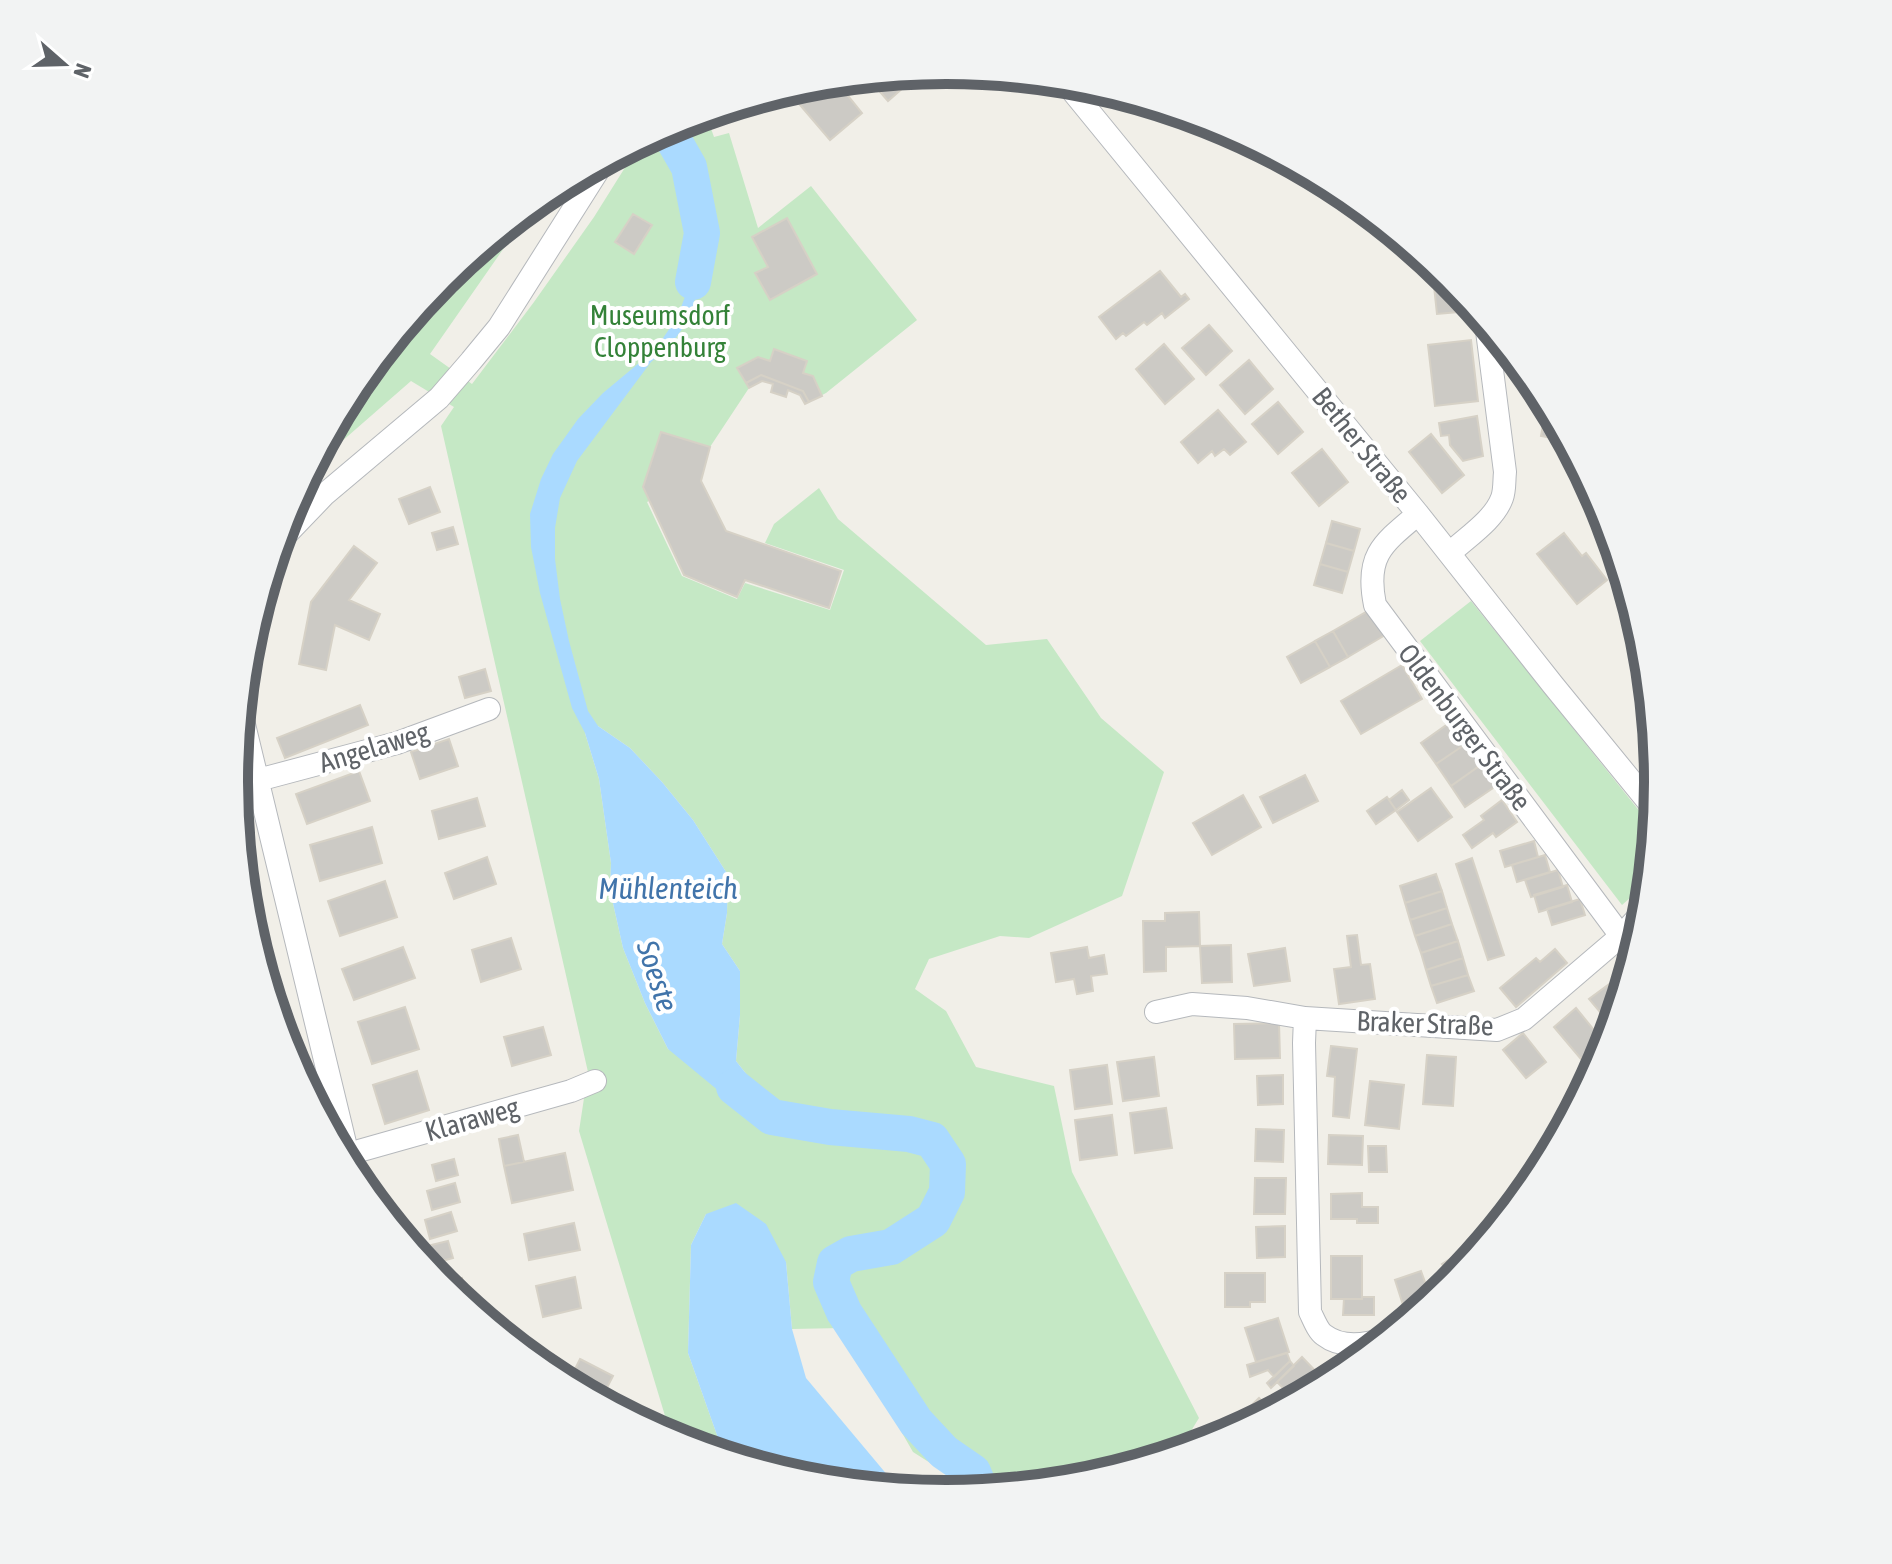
<svg xmlns="http://www.w3.org/2000/svg" width="1892" height="1564" viewBox="0 0 1892 1564" font-family="'Asap Condensed',sans-serif">
<style>
.green{fill:#c5e8c5;fill-rule:evenodd}
.water{fill:#aadaff}
.lines{fill:none;stroke-linecap:round;stroke-linejoin:round}
.river{stroke:#aadaff;stroke-width:36}
.building{fill:#cccac5;stroke:#d6d1c6;stroke-width:2}
.minor-casing{stroke:#b5b8bc;stroke-width:24}
.minor{stroke:#fff;stroke-width:22}
.labels{text-anchor:middle;dominant-baseline:central;stroke-width:8;stroke-linejoin:round;paint-order:stroke}
.park-label{font-size:28px;fill:#348238;stroke:#fff}
.street-label{font-size:28px;fill:#5f6368;stroke:#fff}
.water-label{font-size:30px;font-style:italic;fill:#4174aa;stroke:#fff}
.rim{fill:none;stroke:#5f6368;stroke-width:10}
</style>
<rect width="100%" height="100%" fill="#f1efe8"/>
<path class="green" d="M 700,116 L 709,123 L 714,137 L 729,133 L 758,228 L 811,186 L 917,320 L 826,393 L 809,402 L 803,391 L 761,375 L 746,383 L 749,388 L 710,447 L 661,432 L 643,487 L 649,501 L 647,502 L 682,576 L 737,599 L 745,583 L 830,610 L 844,570 L 765,543 L 774,524 L 819,488 L 838,519 L 986,645 L 1047,639 L 1101,718 L 1164,772 L 1122,896 L 1029,938 L 1000,936 L 929,959 L 915,989 L 946,1011 L 976,1067 L 1054,1086 L 1072,1172 L 1199,1418 L 1178,1452 L 1084,1480 L 958,1493 L 957,1480 L 913,1452 L 842,1328 L 792,1329 L 786,1262 L 706,1214 L 691,1245 L 688,1353 L 724,1455 L 672,1439 L 579,1131 L 588,1072 L 441,426 L 454,407 L 411,381 L 309,470 L 354,386 L 443,278 L 536,202 L 430,354 L 472,384 L 534,302 L 594,217 L 641,142 L 674,124 ZM 598,726 L 630,748 L 662,782 L 693,820 L 728,875 L 727,913 L 722,944 L 740,971 L 740,1015 L 736,1061 L 774,1109 L 668,1049 L 645,1003 L 623,948 L 610,890 L 611,863 L 599,779 L 585,733 Z
M 1471,601 L 1653,828 L 1648,882 L 1622,905 L 1420,641 Z"/>
<path class="water" d="M 702,233 L 702,255 L 695,299 L 688,321 L 669,347 L 651,362 L 577,461 L 560,498 L 555,528 L 555,559 L 560,599 L 569,641 L 588,711 L 598,726 L 630,748 L 662,782 L 693,820 L 728,875 L 727,913 L 722,944 L 740,971 L 740,1015 L 736,1061 L 774,1109 L 772,1117 L 766,1121 L 731,1101 L 668,1049 L 645,1003 L 623,948 L 610,890 L 611,863 L 599,779 L 585,733 L 572,708 L 540,593 L 531,547 L 530,514 L 541,479 L 553,454 L 578,419 L 603,393 L 639,363 L 663,338 L 677,318 L 689,286 Z
M 736,1203 L 766,1224 L 786,1262 L 792,1329 L 806,1378 L 899,1489 L 807,1480 L 724,1455 L 688,1353 L 691,1245 L 706,1214 Z"/>
<g class="lines">
<path class="river" d="M 663,130 L 673,139 L 689,167 L 702,233 L 693,282
M 734,1087 L 772,1117 L 830,1127 L 909,1134 L 932,1140 L 948,1164 L 947,1192 L 933,1220 L 891,1247 L 851,1254 L 835,1263 L 831,1282 L 844,1312 L 916,1422 L 944,1452 L 973,1472 L 981,1491"/>
</g>
<path class="building" d="M 920,73 L 888,101 L 868,78 Z
M 836,81 L 862,113 L 830,140 L 795,99 L 814,83 Z
M 633,214 L 652,225 L 634,254 L 615,242 Z
M 787,218 L 817,274 L 770,300 L 755,273 L 768,267 L 752,237 Z
M 501,230 L 471,276 L 457,267 Z
M 1160,271 L 1181,297 L 1185,294 L 1189,299 L 1165,318 L 1162,313 L 1147,325 L 1144,322 L 1126,336 L 1123,333 L 1116,339 L 1099,317 Z
M 1446,276 L 1469,303 L 1470,311 L 1437,314 L 1433,277 Z
M 1209,325 L 1232,351 L 1206,375 L 1182,348 Z
M 1471,340 L 1478,401 L 1435,406 L 1428,345 Z
M 1164,344 L 1194,379 L 1165,404 L 1136,369 Z
M 774,349 L 807,361 L 803,373 L 813,376 L 822,396 L 809,402 L 803,391 L 761,375 L 746,383 L 737,368 L 758,357 L 770,361 Z
M 1249,360 L 1273,389 L 1245,414 L 1220,385 Z
M 761,375 L 803,391 L 809,402 L 805,404 L 800,395 L 788,390 L 786,397 L 771,392 L 773,384 L 762,381 L 749,388 L 746,383 Z
M 1278,402 L 1303,432 L 1278,454 L 1252,424 Z
M 1547,403 L 1567,441 L 1541,436 Z
M 1218,410 L 1246,442 L 1230,455 L 1224,449 L 1215,456 L 1212,451 L 1198,463 L 1181,442 Z
M 1477,416 L 1483,456 L 1463,461 L 1450,445 L 1449,435 L 1441,436 L 1439,423 Z
M 661,432 L 710,447 L 701,481 L 726,531 L 841,571 L 829,608 L 745,580 L 737,597 L 684,575 L 643,487 Z
M 1431,434 L 1464,475 L 1442,493 L 1409,452 Z
M 1322,449 L 1348,482 L 1319,506 L 1292,473 Z
M 430,487 L 440,512 L 409,524 L 399,499 Z
M 1332,521 L 1360,529 L 1354,551 L 1326,543 Z
M 453,527 L 458,544 L 437,550 L 432,533 Z
M 1564,533 L 1582,556 L 1586,553 L 1607,580 L 1577,604 L 1537,554 Z
M 1326,543 L 1354,551 L 1348,572 L 1320,564 Z
M 354,546 L 377,563 L 349,600 L 380,614 L 369,640 L 335,625 L 326,670 L 299,664 L 311,602 Z
M 1320,564 L 1348,572 L 1342,593 L 1314,585 Z
M 1373,608 L 1387,634 L 1348,657 L 1333,631 Z
M 1333,631 L 1348,657 L 1330,667 L 1315,641 Z
M 1315,641 L 1330,667 L 1301,683 L 1287,657 Z
M 1402,665 L 1422,699 L 1361,734 L 1341,701 Z
M 485,669 L 491,691 L 465,698 L 459,677 Z
M 360,705 L 368,725 L 285,758 L 277,738 Z
M 1452,721 L 1467,743 L 1436,764 L 1421,743 Z
M 449,739 L 458,766 L 420,779 L 411,752 Z
M 1467,743 L 1482,764 L 1451,786 L 1436,764 Z
M 1482,764 L 1496,786 L 1465,807 L 1451,786 Z
M 359,771 L 370,801 L 307,824 L 296,794 Z
M 1305,775 L 1318,801 L 1273,823 L 1260,797 Z
M 1431,788 L 1452,817 L 1418,841 L 1397,812 Z
M 1402,790 L 1409,800 L 1396,810 L 1389,800 Z
M 1243,795 L 1261,827 L 1212,855 L 1193,823 Z
M 1387,797 L 1396,810 L 1376,824 L 1367,811 Z
M 477,798 L 485,826 L 439,839 L 432,811 Z
M 1502,800 L 1517,822 L 1496,837 L 1493,833 L 1472,848 L 1463,835 L 1484,820 L 1481,816 Z
M 372,827 L 382,863 L 320,881 L 310,845 Z
M 1534,841 L 1538,857 L 1505,867 L 1500,851 Z
M 1545,855 L 1550,872 L 1517,882 L 1512,865 Z
M 487,857 L 496,884 L 454,899 L 445,873 Z
M 1472,858 L 1504,955 L 1488,960 L 1456,864 Z
M 1558,870 L 1563,887 L 1531,897 L 1525,880 Z
M 1436,874 L 1442,891 L 1405,903 L 1400,886 Z
M 385,881 L 397,917 L 340,936 L 328,901 Z
M 1567,885 L 1572,902 L 1539,912 L 1534,895 Z
M 1442,891 L 1447,908 L 1410,920 L 1405,903 Z
M 1580,899 L 1585,915 L 1552,925 L 1547,909 Z
M 248,907 L 262,954 L 258,955 L 248,920 L 246,908 Z
M 1447,908 L 1452,924 L 1415,936 L 1410,920 Z
M 1199,912 L 1200,946 L 1166,947 L 1166,971 L 1144,972 L 1143,921 L 1165,921 L 1165,913 Z
M 1452,924 L 1458,941 L 1421,953 L 1415,936 Z
M 1357,935 L 1361,965 L 1370,964 L 1375,999 L 1339,1004 L 1334,969 L 1351,967 L 1347,936 Z
M 511,938 L 521,969 L 481,982 L 472,950 Z
M 1458,941 L 1463,958 L 1426,970 L 1421,953 Z
M 1231,945 L 1232,982 L 1202,983 L 1200,946 Z
M 403,947 L 415,978 L 354,1000 L 342,969 Z
M 1087,947 L 1089,958 L 1104,955 L 1107,974 L 1091,976 L 1093,991 L 1077,994 L 1074,979 L 1056,982 L 1051,953 Z
M 1285,948 L 1290,981 L 1254,986 L 1248,954 Z
M 1555,949 L 1567,963 L 1516,1007 L 1500,988 L 1536,958 L 1540,962 Z
M 1463,958 L 1468,975 L 1431,986 L 1426,970 Z
M 1468,975 L 1474,991 L 1437,1003 L 1431,986 Z
M 1620,976 L 1626,982 L 1614,1022 L 1611,1025 L 1589,999 Z
M 405,1007 L 419,1049 L 372,1064 L 358,1022 Z
M 1576,1008 L 1603,1041 L 1581,1059 L 1554,1027 Z
M 1279,1023 L 1280,1058 L 1235,1059 L 1234,1024 Z
M 286,1026 L 294,1060 L 292,1061 L 280,1027 Z
M 543,1027 L 551,1055 L 512,1066 L 504,1037 Z
M 1523,1033 L 1546,1062 L 1526,1078 L 1503,1050 Z
M 1331,1046 L 1357,1049 L 1349,1118 L 1333,1116 L 1335,1077 L 1327,1076 Z
M 1427,1055 L 1456,1057 L 1453,1106 L 1423,1104 Z
M 1154,1057 L 1159,1096 L 1123,1101 L 1117,1062 Z
M 1107,1065 L 1112,1104 L 1075,1109 L 1070,1070 Z
M 417,1071 L 429,1110 L 385,1124 L 373,1085 Z
M 1283,1075 L 1283,1104 L 1258,1105 L 1257,1076 Z
M 1370,1081 L 1404,1085 L 1399,1129 L 1365,1125 Z
M 1166,1108 L 1172,1148 L 1135,1153 L 1130,1113 Z
M 1112,1115 L 1117,1155 L 1080,1160 L 1075,1120 Z
M 1256,1129 L 1284,1130 L 1283,1162 L 1255,1161 Z
M 518,1135 L 524,1162 L 504,1166 L 499,1139 Z
M 1329,1135 L 1363,1136 L 1362,1165 L 1328,1164 Z
M 1554,1143 L 1555,1145 L 1541,1172 L 1533,1163 Z
M 1368,1146 L 1386,1146 L 1387,1172 L 1369,1172 Z
M 565,1153 L 573,1190 L 512,1203 L 504,1166 Z
M 454,1159 L 458,1175 L 436,1181 L 432,1165 Z
M 1255,1178 L 1286,1178 L 1285,1214 L 1254,1214 Z
M 455,1183 L 460,1202 L 432,1210 L 427,1191 Z
M 1362,1193 L 1362,1207 L 1378,1207 L 1378,1223 L 1357,1223 L 1357,1219 L 1331,1219 L 1331,1194 Z
M 451,1212 L 457,1231 L 430,1239 L 425,1220 Z
M 574,1223 L 580,1250 L 529,1260 L 524,1234 Z
M 1285,1226 L 1285,1257 L 1257,1258 L 1256,1227 Z
M 1479,1240 L 1482,1245 L 1468,1263 L 1461,1252 Z
M 448,1241 L 453,1258 L 427,1265 L 423,1247 Z
M 1461,1252 L 1468,1263 L 1453,1281 L 1442,1264 Z
M 1331,1256 L 1362,1256 L 1362,1299 L 1331,1299 Z
M 1421,1271 L 1430,1296 L 1403,1305 L 1395,1280 Z
M 1225,1273 L 1265,1273 L 1265,1302 L 1250,1302 L 1250,1307 L 1225,1307 Z
M 575,1277 L 581,1308 L 543,1317 L 536,1286 Z
M 462,1278 L 468,1306 L 440,1283 Z
M 1362,1297 L 1374,1297 L 1374,1315 L 1343,1315 L 1344,1299 L 1362,1299 Z
M 1278,1318 L 1289,1352 L 1256,1362 L 1245,1328 Z
M 1287,1353 L 1290,1361 L 1274,1377 L 1268,1370 L 1250,1377 L 1247,1365 Z
M 1302,1357 L 1326,1382 L 1294,1399 L 1277,1382 Z
M 580,1359 L 613,1376 L 600,1401 L 568,1383 Z
M 1290,1361 L 1294,1366 L 1271,1388 L 1267,1383 Z
M 1259,1398 L 1271,1411 L 1241,1428 L 1235,1421 Z"/>
<g class="lines">
<defs>
<path id="minor" d="M 1065,82 L 1418,514 L 1553,685 L 1655,810
M 1418,514 C 1382,544 1365,556 1375,605 L 1621,936
M 278,543 L 325,494 L 439,398 L 471,361 L 499,327 L 604,161
M 1450,553 C 1467,537 1494,520 1502,498 C 1505,490 1504,481 1505,472 L 1486,323
M 241,712 L 353,1176
M 258,780 L 397,743 L 489,709
M 1156,1012 L 1192,1004 L 1247,1008 L 1305,1018
M 348,1154 L 571,1091 L 595,1081
M 1384,1339 C 1365,1345 1342,1349 1324,1335 C 1318,1331 1314,1320 1310,1312 L 1304,1043 L 1305,1018 L 1497,1030 L 1524,1019 L 1621,936 L 1645,910"/>
</defs>
<use href="#minor" class="minor-casing"/>
<use href="#minor" class="minor"/>
</g>
<g class="labels">
<g class="park-label">
<text x="660" y="315">Museumsdorf<tspan x="660" dy="32">Cloppenburg</tspan></text>
</g>
<g class="street-label">
<text transform="translate(1362 445) rotate(51)">Bether Straße</text>
<text transform="translate(1465 727) rotate(53)">Oldenburger Straße</text>
<text transform="translate(374 747) rotate(-17)">Angelaweg</text>
<text transform="translate(1425 1023) rotate(2)">Braker Straße</text>
<text transform="translate(472 1119) rotate(-16)">Klaraweg</text>
</g>
<g class="water-label">
<text x="668" y="888">Mühlenteich</text>
<text transform="translate(658 976) rotate(72)">Soeste</text>
</g>
</g>
<path d="M0 0H1892V1564H0ZM248 782a698 698 0 1 1 1396 0a698 698 0 1 1-1396 0Z" fill="#f2f3f3" fill-rule="evenodd"/>
<path class="rim" d="M248 782a698 698 0 1 1 1396 0a698 698 0 1 1-1396 0Z"/>
<g transform="translate(64 64) rotate(110)" stroke="#ffffff" stroke-width="6" paint-order="stroke">
<path d="M0-6L14 30L0 20L-14 30Z" fill="#5f6368"/>
<text y="-12" font-size="22" font-weight="bold" text-anchor="middle" fill="#5f6368">N</text>
</g>
</svg>
